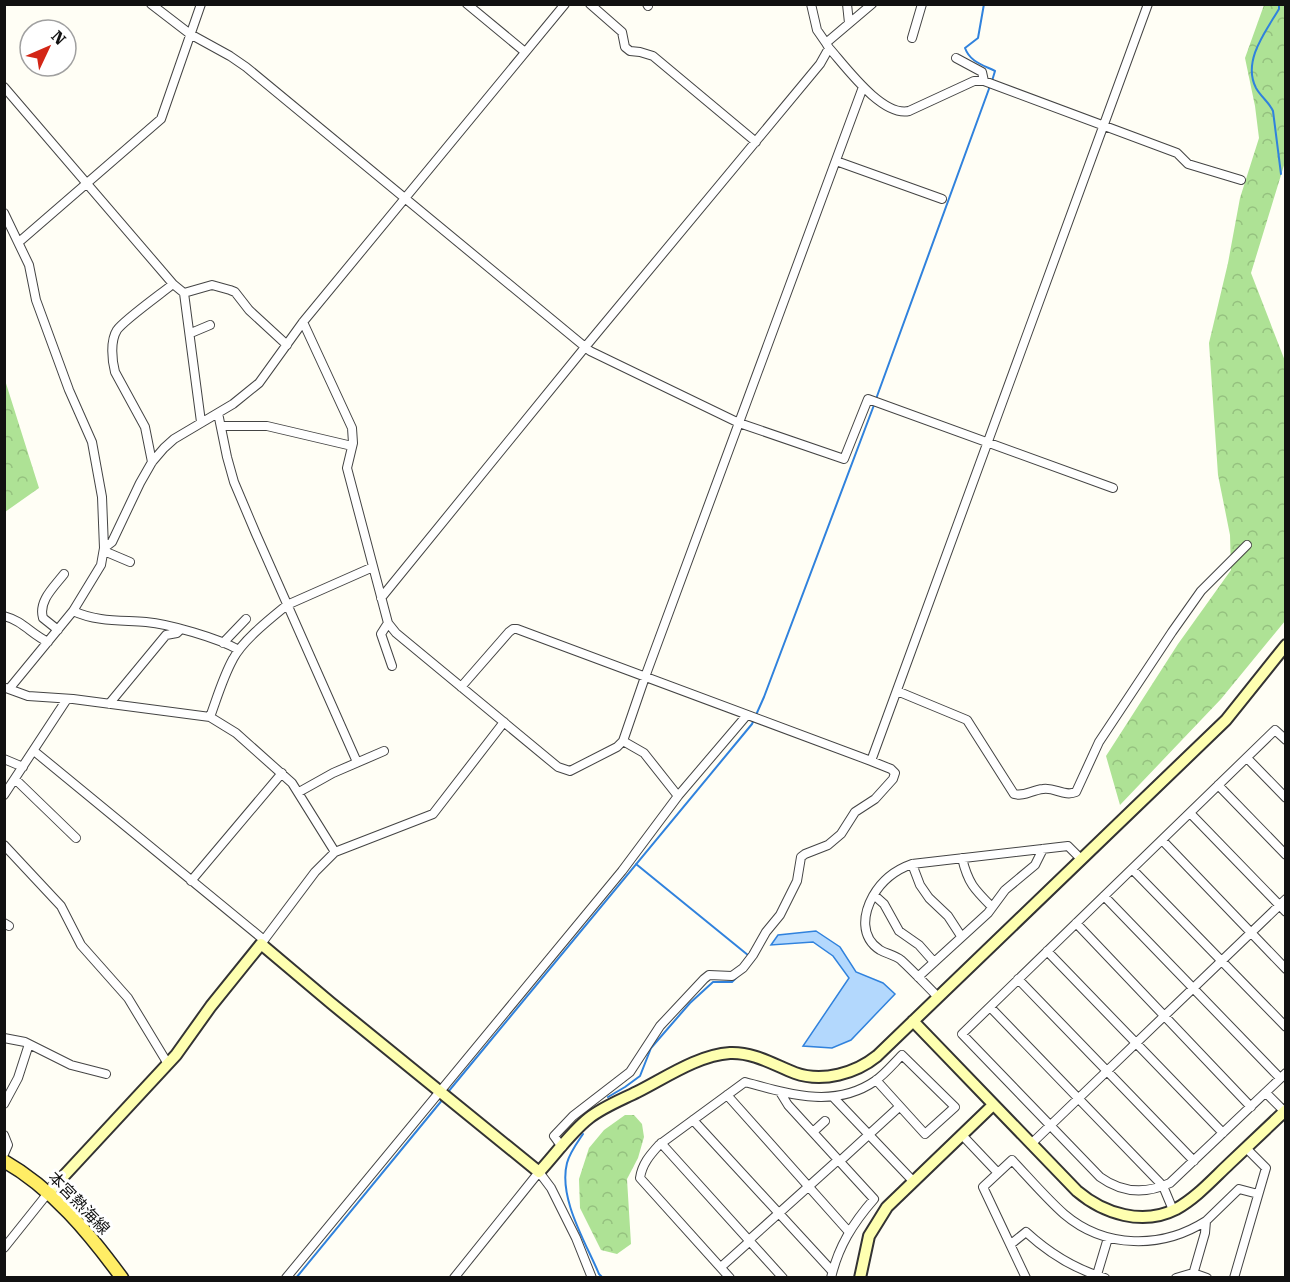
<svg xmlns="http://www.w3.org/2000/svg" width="1290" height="1282" viewBox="0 0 1290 1282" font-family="'Roboto Serif','Noto Sans JP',serif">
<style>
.forest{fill:url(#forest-crowns)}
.water{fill:#b3d8fd;stroke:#3082dd;stroke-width:1.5}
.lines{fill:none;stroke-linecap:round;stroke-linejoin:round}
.stream{stroke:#3082dd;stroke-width:2}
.street-casing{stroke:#444;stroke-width:10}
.secondary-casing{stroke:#333;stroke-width:14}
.primary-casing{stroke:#222;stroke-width:15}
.street{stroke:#fff;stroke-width:8}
.secondary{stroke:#feffb0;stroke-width:10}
.primary{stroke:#ffed65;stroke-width:12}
.labels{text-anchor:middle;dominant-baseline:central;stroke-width:6;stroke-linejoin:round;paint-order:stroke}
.street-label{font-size:16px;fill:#111;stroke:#fff}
</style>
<defs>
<pattern id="forest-crowns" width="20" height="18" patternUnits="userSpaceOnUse" patternTransform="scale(1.5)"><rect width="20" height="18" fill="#aee295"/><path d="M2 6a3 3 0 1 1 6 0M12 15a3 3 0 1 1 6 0" fill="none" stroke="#95c17f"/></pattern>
</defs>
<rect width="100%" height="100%" fill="#fffef5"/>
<path class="forest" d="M 1264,5 L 1285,5 L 1285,162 L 1251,273 L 1285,361 L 1285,621 L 1221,699 L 1120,805 L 1106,756 L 1178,644 L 1231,570 L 1230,535 L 1218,475 L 1209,343 L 1228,263 L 1240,198 L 1259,138 L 1255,106 L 1245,58 Z
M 4,377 L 39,488 L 5,512 L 4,512 Z
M 625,1115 L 634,1115 L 642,1124 L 644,1137 L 638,1158 L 627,1179 L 631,1244 L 617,1254 L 601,1250 L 580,1208 L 579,1179 L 589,1148 L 604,1130 Z"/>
<path class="water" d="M 816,931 L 840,947 L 856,972 L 883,983 L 895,994 L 851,1040 L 832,1048 L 803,1046 L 849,978 L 833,956 L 813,942 L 771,945 L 778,935 Z"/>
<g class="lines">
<path class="stream" d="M 984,4 L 978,38 L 965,48 C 970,62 983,65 995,71 L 992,81
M 1279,4 L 1279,9 C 1266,31 1242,61 1256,88 C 1261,97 1269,102 1273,111 L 1281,174
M 876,399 L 990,86
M 448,1092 L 752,724 L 764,697 L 874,405
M 608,1097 L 625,1087 L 640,1076 L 651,1048 L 690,1003 L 713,982 L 732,982 L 754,960 L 636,864
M 583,1134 C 577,1143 570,1152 567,1163 C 558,1198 586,1243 599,1274 L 603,1278
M 296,1278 L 443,1099"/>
<defs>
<path id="street" d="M 151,4 L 190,34 L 230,56 L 246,67 L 590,351 L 739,423 L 844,459 L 868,399 L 1113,488
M 467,4 L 525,52
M 590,4 L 622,32 L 625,47 L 630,51 L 640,52 L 653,56 L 756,142
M 647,4 L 648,6
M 811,4 L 817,30 L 826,43
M 847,4 L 849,23
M 912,38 L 922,4
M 829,48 C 846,67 882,117 909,111 L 974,81 L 984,81 L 1177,153 L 1188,164 L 1241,180
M 956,58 L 982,72 L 984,81
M 4,87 L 173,284 L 184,293 L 201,422
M 836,161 L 942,199
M 4,213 L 29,265 L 36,300 L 69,390 L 92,442 L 102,497 L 104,548
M 19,242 L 161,119 L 201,4
M 184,293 L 212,285 L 230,290 L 235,292 L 249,310 L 287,345
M 303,322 L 352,428 L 353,443 L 347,468 L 388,623 L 396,633 L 558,767 L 570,771 L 617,747 L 623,741 L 645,677 L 863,87
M 191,333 L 210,325
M 218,413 L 227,457 L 234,482 L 256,534 L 357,762
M 221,426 L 267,426 L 352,446
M 152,462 L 145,427 L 115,372 C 112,360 110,341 117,330 C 124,320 162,293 173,284
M 104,551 L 130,562
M 381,598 L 586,346 L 820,64 L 829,48 L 826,43 L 872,4
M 73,611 C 97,622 121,620 146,622 C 169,624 218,638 239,650
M 4,616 C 23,621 31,634 48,642
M 388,623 L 381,634 L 392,666
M 58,630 L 43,618 C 38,601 54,587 64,574
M 223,643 L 246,619
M 461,687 L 509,632 L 513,629 L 517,629 L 871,761 L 891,769 L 895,773 L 893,779 L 875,799 L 855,812 L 841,834 L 828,845 L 805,854 L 801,857 L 797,881 L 780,915 L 766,932 L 753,955 L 743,968 L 732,976 L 709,975 L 704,979 L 660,1026 L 630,1072 L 573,1116 L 554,1136 L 562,1147
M 6,688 L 28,696 L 73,699 L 210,717 L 236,733 L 292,783 L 335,852
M 9,689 L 73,611 L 101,565 L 104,548 L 112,542 L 140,483 L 152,462 L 164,448 L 174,439 L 233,404 L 259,383 L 303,322 L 565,4
M 897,691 L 967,720 L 1014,794 C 1024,797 1032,790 1043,789 C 1055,787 1064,797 1076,792 L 1099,742 L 1172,632 L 1201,591 L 1247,545
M 109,704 L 166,635 L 177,633 L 180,630
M 210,717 C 217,698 223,677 233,659 C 243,640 270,619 287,605 L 373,567
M 1286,740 L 1275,730 L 962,1034 L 1100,1177 C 1122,1193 1146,1194 1170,1183 L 1286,1073
M 623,741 L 644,753 L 678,796
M 34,751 L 264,940
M 1247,758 L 1286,798
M 4,759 L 23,767
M 871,761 L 1148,4
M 15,779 L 76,838
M 1218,785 L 1286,855
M 299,792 L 333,773 L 384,751
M 4,795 L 67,699
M 1190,813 L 1286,912
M 1162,840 L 1286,969
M 4,845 L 61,906 L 81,945 L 128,998 L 168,1064
M 962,858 C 968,883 974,889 992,907
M 912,864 L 920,885 L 929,898 L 948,916 L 961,936
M 1132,869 L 1286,1027
M 191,881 L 282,773
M 874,895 L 884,904 L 899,931 L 919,945 L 934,962
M 1104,896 L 1280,1078
M 4,923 L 9,926
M 1076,923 L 1251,1107
M 261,944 L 315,872 L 335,852 L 433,814 L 504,722
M 1047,951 L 1223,1133
M 918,977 L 988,913 L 1005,890 L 1035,865 L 1043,849
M 1018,979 L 1194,1161
M 938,997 C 926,985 914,972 901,960 C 895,955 887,954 880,950 C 860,937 863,914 873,896 C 882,880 895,870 912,864 L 1068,846 L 1081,859
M 990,1007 L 1163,1186 L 1173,1210
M 4,1038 L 25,1042 L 71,1065 L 106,1074
M 780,1092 L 788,1105 L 874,1199 C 853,1223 838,1247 831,1278
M 1266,1093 L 1284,1111
M 727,1095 L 849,1232
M 833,1097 L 913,1181
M 4,1104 L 18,1078 L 29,1044
M 693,1120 L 832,1271
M 813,1132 L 825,1121
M 4,1135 L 8,1145 L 4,1154
M 962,1135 L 998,1173
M 661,1143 L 783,1278
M 1031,1144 L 1286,899
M 840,1161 L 899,1107
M 749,1240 L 838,1160
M 1011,1244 L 1026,1232 C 1050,1254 1074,1269 1105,1278
M 4,1248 L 48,1193
M 721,1267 L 750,1241
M 286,1278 L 622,871 L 678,796 L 747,715
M 454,1278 L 539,1172 L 551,1188 L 576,1238 L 592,1278
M 730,1278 L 640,1178 C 642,1164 650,1155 659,1145 L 745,1082 C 789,1094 834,1109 875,1081 C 885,1074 894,1063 902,1055 L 955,1107 L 925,1134 L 876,1080
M 1026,1278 L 983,1187 L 1012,1160 C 1029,1178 1046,1198 1064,1214 C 1105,1249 1162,1249 1206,1221
M 1096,1278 L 1108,1238
M 1176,1278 L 1193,1273 L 1207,1278
M 1192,1278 L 1205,1233 L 1206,1221 L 1239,1189 L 1258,1194
M 1234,1278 L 1266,1168 L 1246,1148"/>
<path id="secondary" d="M 913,1021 L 1077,1191 C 1104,1214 1143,1226 1176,1209 C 1196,1198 1212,1180 1229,1164 C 1248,1146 1267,1128 1286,1110
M 48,1193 L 176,1055 L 211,1006 L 261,944 L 331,1003 L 539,1172 C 554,1156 571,1132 589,1118 C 603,1107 621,1100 637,1092 C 665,1078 698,1055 730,1053 C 754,1052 774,1065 795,1073 C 823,1083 856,1073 877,1056 L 1226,720 L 1286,645
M 860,1278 L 869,1236 L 887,1207 L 993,1105"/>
<path id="primary" d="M 4,1161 C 53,1189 89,1233 122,1278"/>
</defs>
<use href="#street" class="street-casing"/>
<use href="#secondary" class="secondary-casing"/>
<use href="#primary" class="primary-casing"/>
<use href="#street" class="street"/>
<use href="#secondary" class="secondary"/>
<use href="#primary" class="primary"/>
</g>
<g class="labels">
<g class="street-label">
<text transform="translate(79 1203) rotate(46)">本宮熱海線</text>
</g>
</g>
<rect width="1290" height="1282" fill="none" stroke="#111111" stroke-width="12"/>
<g transform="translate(48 48) rotate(46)"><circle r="28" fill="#ffffff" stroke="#a0a0a0" stroke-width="1.5"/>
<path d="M0-4.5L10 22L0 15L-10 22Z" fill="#d32616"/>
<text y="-9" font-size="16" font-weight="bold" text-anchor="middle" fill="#111111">N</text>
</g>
</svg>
